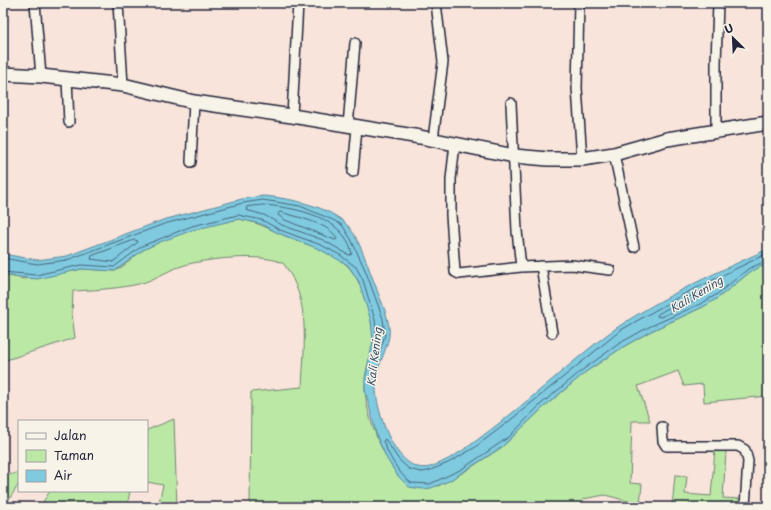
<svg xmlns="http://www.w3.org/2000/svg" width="771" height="510" viewBox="0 0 771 510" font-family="'Playpen Sans',sans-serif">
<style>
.green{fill:#bbe8a5;stroke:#6e8570}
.water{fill:#7fcadf;stroke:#5a879d}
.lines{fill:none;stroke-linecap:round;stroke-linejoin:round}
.shore{stroke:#47657d;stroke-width:1}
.street-casing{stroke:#22223b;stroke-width:12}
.secondary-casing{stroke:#22223b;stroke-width:16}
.street{stroke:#f7f3e8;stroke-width:9}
.secondary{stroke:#f7f3e8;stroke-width:13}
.labels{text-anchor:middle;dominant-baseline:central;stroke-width:3;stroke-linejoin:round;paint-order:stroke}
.water-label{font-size:11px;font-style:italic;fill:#3e546c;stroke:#f7f3e8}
</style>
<rect width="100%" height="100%" fill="#f8e4da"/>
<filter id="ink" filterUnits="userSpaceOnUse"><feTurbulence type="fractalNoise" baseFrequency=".025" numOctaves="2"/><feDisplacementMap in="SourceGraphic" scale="8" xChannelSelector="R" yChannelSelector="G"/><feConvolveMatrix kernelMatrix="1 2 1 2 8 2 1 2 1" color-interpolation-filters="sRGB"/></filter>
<g filter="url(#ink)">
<path class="green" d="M 239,219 C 260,222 276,233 295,240 C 338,255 354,260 367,305 C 370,317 374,329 373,341 C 372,355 365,368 365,383 C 364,413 381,452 398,476 L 438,486 L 464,472 L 502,447 L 544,407 L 587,371 L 623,347 L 651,331 L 703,307 L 718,298 L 750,272 L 768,263 L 768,396 L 704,402 L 703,384 L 684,386 L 678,371 L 638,386 L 650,421 L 632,421 L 630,483 L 642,484 L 640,504 L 672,507 L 675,475 L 687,476 L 685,494 L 711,496 L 715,450 L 726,451 L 723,498 L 741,499 L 740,507 L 639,507 L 639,504 L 605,495 L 583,499 L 585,507 L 250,507 L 251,392 L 302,387 C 304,343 311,302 284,264 C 267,252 201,259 182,266 C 165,271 152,282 134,285 C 114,289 93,290 73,291 L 72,314 L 75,338 L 3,361 L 3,275 L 24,279 L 82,269 L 115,271 C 126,266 134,255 145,249 C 173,234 207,224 239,219 Z
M 174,419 L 177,507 L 158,507 L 163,485 L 147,482 L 147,430 Z
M 19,472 L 19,484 L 6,504 L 6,476 Z
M 50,491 L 130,491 L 127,507 L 95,507 L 66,503 L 65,507 L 40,507 Z"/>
<path class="water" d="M 263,196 C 289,198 331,206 349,227 C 361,242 369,270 376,287 C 381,302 391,320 389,336 C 386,354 374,370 376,389 C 377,415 398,479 433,466 C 454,458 472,444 489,431 C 528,402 563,369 600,340 C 646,304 715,273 768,249 L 768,263 L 750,272 L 718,298 L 703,307 L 651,331 L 623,347 L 587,371 L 544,407 L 502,447 L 449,481 L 431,488 L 423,489 L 409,487 L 398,476 L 387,459 L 377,437 L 365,390 L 365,379 L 373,341 L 371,321 L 359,282 L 348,265 L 319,249 L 278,233 L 261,224 L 239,219 L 193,230 L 160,242 L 143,250 L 115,271 L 82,269 L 37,279 L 3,275 L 3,254 L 37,260 L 67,256 L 163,220 L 242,199 Z"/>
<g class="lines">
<path class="shore" d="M 263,205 C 294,207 346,217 352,254 L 349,255 L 323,240 L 282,225 L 264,215 L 246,210 L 247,207 Z
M 280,212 C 294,216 332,224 337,239 L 335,240 L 285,220 L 278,215 Z
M 135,240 L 138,241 L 137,243 L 113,262 L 91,259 L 92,256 Z
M 768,253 L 682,295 L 621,330 L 508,422 L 474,448 L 448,463 L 428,471 L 421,472 L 409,469 L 399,460 L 385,439 L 383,441 C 389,456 398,473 411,483 L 430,484 L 462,469 L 509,437 L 541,404 L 585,368 L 620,343 L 649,327 L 700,304 L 716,295 L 748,269 L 768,260
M 3,258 L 37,264 L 67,260 L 164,224 L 243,203 L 263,200 L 300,206 L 333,220 L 342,225 L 351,239 L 366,272 L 383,319 L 385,335 L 378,357 L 375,358 L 377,341 L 375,320 L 363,280 L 356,267 L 340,255 L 321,245 L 280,230 L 262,220 L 238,215 L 192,226 L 142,246 L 114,267 L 81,265 L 36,275 L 3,272
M 716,283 L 719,284 L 718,286 L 684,307 L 660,317 L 657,316 L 658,314 L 663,311 Z"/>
<defs>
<path id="street" d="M 35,3 L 41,76
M 118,3 L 123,85
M 579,3 L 577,88 L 582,159
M 67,79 L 69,122
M 292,116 L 298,3
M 348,126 L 355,43
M 716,130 L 716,63 L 718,3
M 433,139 L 443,62 L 436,3
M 455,144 L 451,179 L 451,215 L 455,272 L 459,274 L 521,267 L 517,231 L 511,103
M 614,154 L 634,247
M 191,162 L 194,102
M 353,172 L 357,128
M 541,266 L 552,333
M 521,267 L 572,265 L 610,270
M 662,427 L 663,441 L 666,446 L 738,446 L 745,450 L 748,461 L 745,507"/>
<path id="secondary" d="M 3,74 L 41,76 L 123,85 L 194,102 L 292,116 L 420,137 L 514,156 L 548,159 L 582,159 L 614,154 L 667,139 L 768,123"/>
</defs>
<use href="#street" class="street-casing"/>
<use href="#secondary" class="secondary-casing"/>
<use href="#street" class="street"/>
<use href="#secondary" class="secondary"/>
</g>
</g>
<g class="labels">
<g class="water-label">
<text transform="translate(696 294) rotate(-31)">Kali Kening</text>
<text transform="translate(374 357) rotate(-83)">Kali Kening</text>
</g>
</g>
<rect width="771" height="510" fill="none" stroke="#f7f3e8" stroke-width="16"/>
<rect x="8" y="8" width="755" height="494" fill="none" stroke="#22223b" stroke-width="1.5" filter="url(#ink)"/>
<rect x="18" y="420" width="130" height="72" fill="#f7f3e8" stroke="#a29fa3"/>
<rect x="26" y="433" width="20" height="6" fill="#f7f3e8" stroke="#a29fa3"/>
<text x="54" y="440" font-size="12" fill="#22223b">Jalan</text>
<rect x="26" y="450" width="20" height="12" fill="#bbe8a5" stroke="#a29fa3"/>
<text x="54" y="460" font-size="12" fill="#22223b">Taman</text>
<rect x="26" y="470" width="20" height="12" fill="#7fcadf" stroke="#a29fa3"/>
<text x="54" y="480" font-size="12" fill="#22223b">Air</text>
<g transform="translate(733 38) rotate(336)" stroke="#f7f3e8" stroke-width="3" paint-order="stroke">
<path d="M0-3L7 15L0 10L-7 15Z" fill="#22223b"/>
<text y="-6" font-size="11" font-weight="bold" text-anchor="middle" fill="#22223b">U</text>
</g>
</svg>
